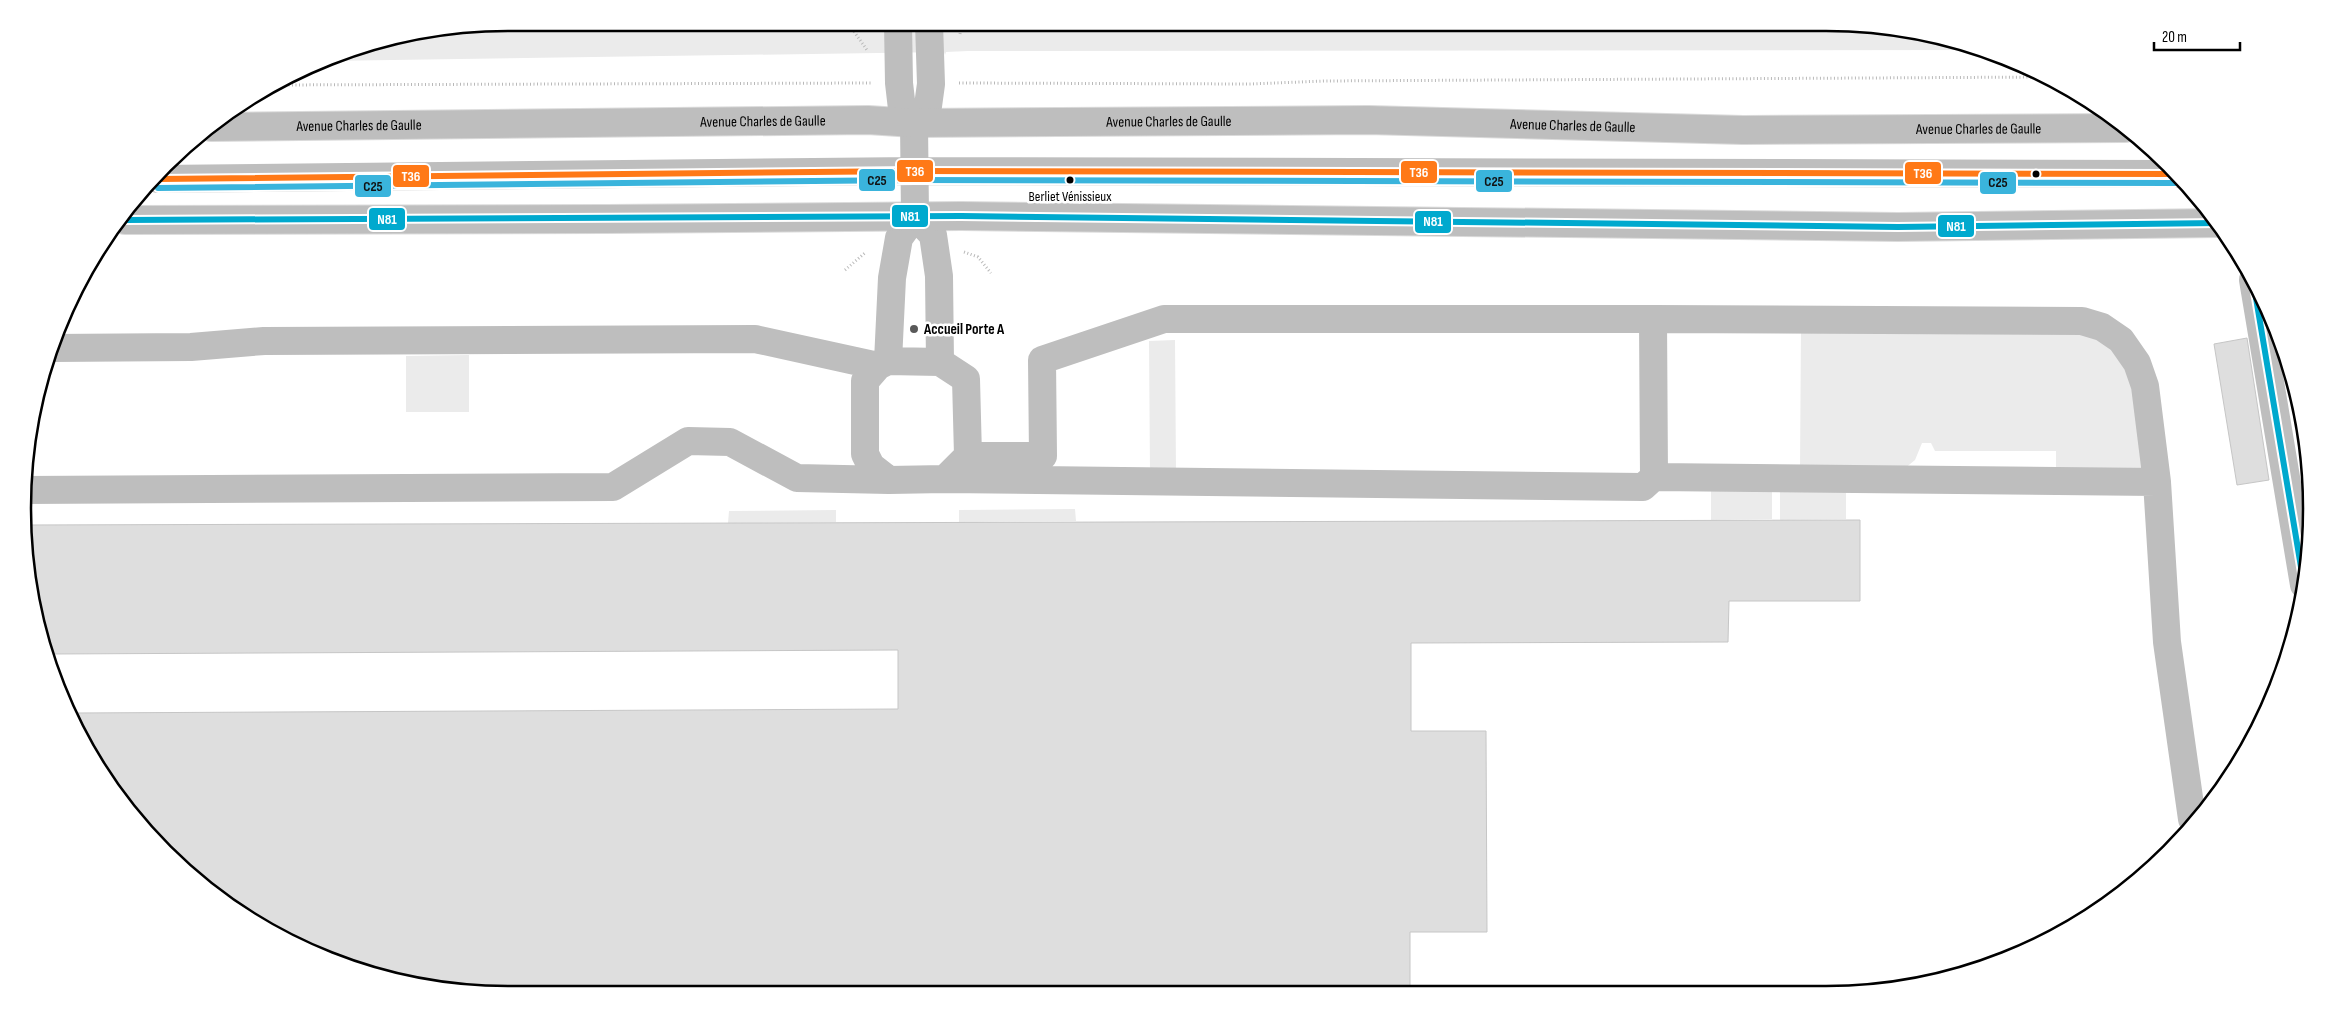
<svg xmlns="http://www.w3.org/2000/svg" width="2334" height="1017" viewBox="0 0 2334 1017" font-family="'Sofia Sans Condensed',sans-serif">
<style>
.green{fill:#ebebeb}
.building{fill:#dedede;stroke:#c6c6c6}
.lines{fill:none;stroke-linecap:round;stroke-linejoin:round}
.major-casing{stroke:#dbdbdb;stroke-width:30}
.path{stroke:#b9b9b9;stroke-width:3;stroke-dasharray:1 2.5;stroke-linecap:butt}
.minor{stroke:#bebebe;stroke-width:28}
.major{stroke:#bebebe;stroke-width:28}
.bus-1-casing{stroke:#fff;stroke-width:10}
.bus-2-casing{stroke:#fff;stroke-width:10}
.bus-3-casing{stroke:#fff;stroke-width:10}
.bus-1{stroke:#ff7917;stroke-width:6}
.bus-2{stroke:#3ab4dc;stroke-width:6}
.bus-3{stroke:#00a9ce;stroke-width:6}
.bus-dot{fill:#000;stroke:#fff;stroke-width:2}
.poi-dot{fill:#595959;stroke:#fff;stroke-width:2}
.labels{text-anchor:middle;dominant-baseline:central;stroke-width:5;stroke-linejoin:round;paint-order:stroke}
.bus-label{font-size:14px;fill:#000;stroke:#fff}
.street-label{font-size:15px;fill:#000;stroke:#fff}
.poi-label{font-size:15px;font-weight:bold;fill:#000;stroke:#fff;text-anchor:start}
.rim{fill:none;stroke:#000;stroke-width:2.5}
.line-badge{stroke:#fff;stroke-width:2}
.badge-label{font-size:14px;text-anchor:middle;font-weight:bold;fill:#fff}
.pale-badge-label{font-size:14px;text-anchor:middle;font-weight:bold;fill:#111}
</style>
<rect width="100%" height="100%" fill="#fff"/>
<path class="green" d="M 509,23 L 1826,23 L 1985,50 L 968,51 L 946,52 L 945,55 L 944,52 L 325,61 L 352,48 L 414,32 Z
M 1801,326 L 2096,333 L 2132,371 L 2143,469 L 2056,470 L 2056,451 L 1935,451 L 1931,443 L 1922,443 L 1915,460 L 1904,469 L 1800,470 Z
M 1175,340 L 1176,474 L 1150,474 L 1149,341 Z
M 469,355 L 469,412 L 406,412 L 406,356 Z
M 1772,485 L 1772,519 L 1711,520 L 1711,486 Z
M 1780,485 L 1846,485 L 1846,519 L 1780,520 Z
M 1075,509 L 1076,521 L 959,522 L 959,510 Z
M 836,510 L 836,522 L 728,523 L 729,511 Z"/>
<path class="building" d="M 2247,338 L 2269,480 L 2237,485 L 2214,344 Z
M 1860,520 L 1860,601 L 1729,601 L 1728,642 L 1411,643 L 1411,731 L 1486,731 L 1487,932 L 1410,932 L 1410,992 L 508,994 L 414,985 L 352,969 L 266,930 L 188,874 L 143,829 L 87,751 L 73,713 L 898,709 L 898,650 L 51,654 L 32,603 L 24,525 Z"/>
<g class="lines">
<defs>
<g id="major">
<path id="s1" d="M 211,127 L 868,120 L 914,123 L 1368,120 L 1743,130 L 2125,128"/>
<path d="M 125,220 L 606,219 L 961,216 L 1898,227 L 2218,223"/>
</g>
</defs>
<use href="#major" class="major-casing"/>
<path class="path" d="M 848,23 L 867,50
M 960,34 L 962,23
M 959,83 L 1250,84 L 1324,81 L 2045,77
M 271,85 L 871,83
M 964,252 L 978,257 L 991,273
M 845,270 L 866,252"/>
<path class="minor" d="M 914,123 L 928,106 L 931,84 L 929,23
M 158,179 L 915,171 L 2175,174
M 915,216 L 933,235 L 939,276 L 940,362
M 2253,280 L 2304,585
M 1653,319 L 2082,321 L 2102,327 L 2121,340 L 2137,363 L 2145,386 L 2157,482 L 2167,642 L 2192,819
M 52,348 L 191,347 L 264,341 L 755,339 L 878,366 L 888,361 L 940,362 L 966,379 L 968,456 L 945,479 L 889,480 L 871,466 L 865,454 L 865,381 L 878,366
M 888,361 L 892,278 L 899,238 L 915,216 L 914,123 L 902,109 L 899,83 L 898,23
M 1654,477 L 2157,482
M 945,479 L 1643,487 L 1654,477 L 1653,319 L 1164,319 L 1042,360 L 1043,456 L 968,456
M 24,490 L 613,487 L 688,441 L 730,442 L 797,478 L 889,480"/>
<use href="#major" class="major"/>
<defs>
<path id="bus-1" d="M 159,179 L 915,171 L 2175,174"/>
<path id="bus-2" d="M 158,188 L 915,180 L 2175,183"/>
<path id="bus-3" d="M 125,220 L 961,216 L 1898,227 L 2218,223
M 2253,280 L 2304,585"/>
</defs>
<use href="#bus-1" class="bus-1-casing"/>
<use href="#bus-2" class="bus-2-casing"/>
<use href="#bus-3" class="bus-3-casing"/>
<use href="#bus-1" class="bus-1"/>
<use href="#bus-2" class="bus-2"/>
<use href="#bus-3" class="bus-3"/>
</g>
<g class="bus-dot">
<circle cx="2036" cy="174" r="4.5"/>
<circle cx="1070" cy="180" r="4.5"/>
</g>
<circle class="poi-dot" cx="914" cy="329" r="5"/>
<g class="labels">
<g class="bus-label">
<text x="1070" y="196">Berliet Vénissieux</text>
</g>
<g class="street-label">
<text stroke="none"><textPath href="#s1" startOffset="552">Avenue Charles de Gaulle</textPath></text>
<text stroke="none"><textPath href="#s1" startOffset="958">Avenue Charles de Gaulle</textPath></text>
<text stroke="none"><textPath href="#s1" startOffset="148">Avenue Charles de Gaulle</textPath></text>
<text stroke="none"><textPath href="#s1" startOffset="1362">Avenue Charles de Gaulle</textPath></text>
<text stroke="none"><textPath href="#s1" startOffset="1768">Avenue Charles de Gaulle</textPath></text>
</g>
<g class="poi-label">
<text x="924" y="329">Accueil Porte A</text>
</g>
</g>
<path d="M0 0H2334V1017H0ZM508 31H1826A477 477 0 0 1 2303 508V509A477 477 0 0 1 1826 986H508A477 477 0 0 1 31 509V508A477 477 0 0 1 508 31Z" fill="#fff" fill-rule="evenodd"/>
<path class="rim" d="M508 31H1826A477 477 0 0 1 2303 508V509A477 477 0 0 1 1826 986H508A477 477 0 0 1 31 509V508A477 477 0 0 1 508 31Z"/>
<g class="line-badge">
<rect x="896" y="159" width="38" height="24" rx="5" fill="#ff7917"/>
<rect x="1400" y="160" width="38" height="24" rx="5" fill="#ff7917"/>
<rect x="1904" y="161" width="38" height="24" rx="5" fill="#ff7917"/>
<rect x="392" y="164" width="38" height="24" rx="5" fill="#ff7917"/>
<rect x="858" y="168" width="38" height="24" rx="5" fill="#3ab4dc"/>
<rect x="1475" y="169" width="38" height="24" rx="5" fill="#3ab4dc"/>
<rect x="1979" y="171" width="38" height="24" rx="5" fill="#3ab4dc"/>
<rect x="354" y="174" width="38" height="24" rx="5" fill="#3ab4dc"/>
<rect x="891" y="204" width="38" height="24" rx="5" fill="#00a9ce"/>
<rect x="368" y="207" width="38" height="24" rx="5" fill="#00a9ce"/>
<rect x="1414" y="210" width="38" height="24" rx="5" fill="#00a9ce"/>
<rect x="1937" y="214" width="38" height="24" rx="5" fill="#00a9ce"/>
</g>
<g class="badge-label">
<text x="915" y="176">T36</text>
<text x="1419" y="177">T36</text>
<text x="1923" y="178">T36</text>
<text x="411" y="181">T36</text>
<text x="910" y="221">N81</text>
<text x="387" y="224">N81</text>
<text x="1433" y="226">N81</text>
<text x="1956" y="231">N81</text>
</g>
<g class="pale-badge-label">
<text x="877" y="185">C25</text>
<text x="1494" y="186">C25</text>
<text x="1998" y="187">C25</text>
<text x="373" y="191">C25</text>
</g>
<path d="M2154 42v8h86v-8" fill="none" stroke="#000000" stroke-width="2.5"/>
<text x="2162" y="42" font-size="15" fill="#000000" stroke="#ffffff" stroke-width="4" paint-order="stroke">20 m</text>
</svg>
